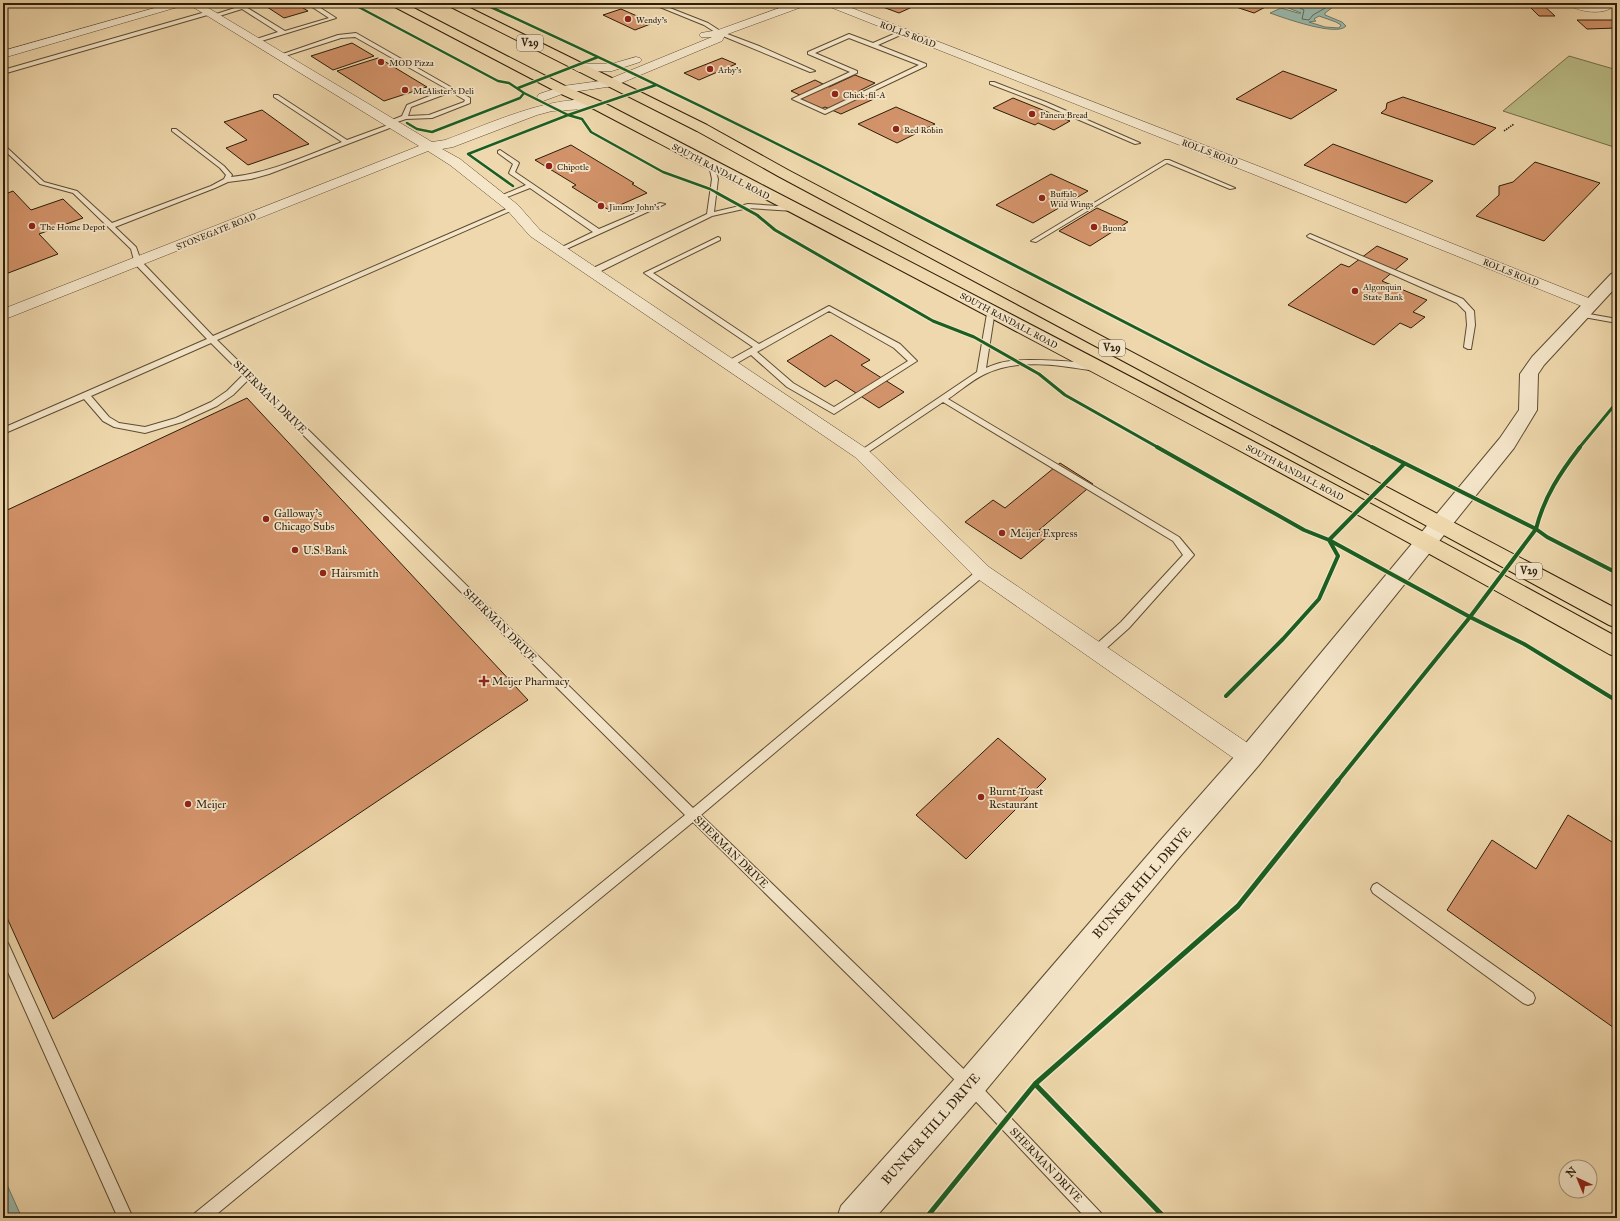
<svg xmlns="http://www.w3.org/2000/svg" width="1620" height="1221" viewBox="0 0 1620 1221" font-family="'IM FELL Great Primer',serif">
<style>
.green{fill:#bbbe88;stroke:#746e48}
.water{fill:#9ab9ac;stroke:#6e7b6a;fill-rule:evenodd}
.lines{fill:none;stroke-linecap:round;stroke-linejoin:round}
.shore{stroke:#636b5a;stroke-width:1}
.building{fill:#d3936a;stroke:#2c1d08}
.service-casing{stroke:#5d4c31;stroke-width:2}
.minor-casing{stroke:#5d4c31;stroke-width:1}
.tertiary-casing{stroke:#5d4c31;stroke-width:2}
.primary-casing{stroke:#2c1d08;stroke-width:2}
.path{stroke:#2c1d08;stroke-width:1.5;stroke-dasharray:1.5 1;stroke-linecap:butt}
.service{fill:#f5e6ca;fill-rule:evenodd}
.minor{fill:#f5e6ca;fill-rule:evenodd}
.tertiary{fill:#f5e6ca;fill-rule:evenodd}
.primary{fill:#efd8ad;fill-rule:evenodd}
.cycleway-far3-casing{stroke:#f5e6ca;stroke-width:4}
.cycleway-far2-casing{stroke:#f5e6ca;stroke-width:5}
.cycleway-far1-casing{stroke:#f5e6ca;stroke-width:6}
.cycleway-casing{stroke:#f5e6ca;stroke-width:8}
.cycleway-far3{stroke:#1b5e20;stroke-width:2.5}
.cycleway-far2{stroke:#1b5e20;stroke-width:3}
.cycleway-far1{stroke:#1b5e20;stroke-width:4}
.cycleway{stroke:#1b5e20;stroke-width:5}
.poi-dot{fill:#8f2418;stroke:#f5e6ca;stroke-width:1.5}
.labels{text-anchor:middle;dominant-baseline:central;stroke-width:3.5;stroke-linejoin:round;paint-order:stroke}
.far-poi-label{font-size:9px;fill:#2c1d08;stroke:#f5e6ca;text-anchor:start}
.far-street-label{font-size:9px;fill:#2c1d08;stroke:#f5e6ca}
.shield{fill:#f5e6ca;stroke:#685942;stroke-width:1}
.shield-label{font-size:10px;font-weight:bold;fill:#2c1d08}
.street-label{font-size:11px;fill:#2c1d08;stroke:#f5e6ca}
.poi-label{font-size:11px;fill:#2c1d08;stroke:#f5e6ca;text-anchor:start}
.near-street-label{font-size:13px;fill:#2c1d08;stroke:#f5e6ca}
</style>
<rect width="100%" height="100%" fill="#efd8ad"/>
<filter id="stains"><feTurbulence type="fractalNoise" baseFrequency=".005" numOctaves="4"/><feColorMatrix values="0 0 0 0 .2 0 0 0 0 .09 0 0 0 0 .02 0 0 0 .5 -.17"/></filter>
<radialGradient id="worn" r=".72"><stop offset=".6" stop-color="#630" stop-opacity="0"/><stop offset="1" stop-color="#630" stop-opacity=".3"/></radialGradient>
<path class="green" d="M 1569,56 L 1617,70 L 1617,148 L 1503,111 Z"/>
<path class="water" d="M 1294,3 L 1330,3 L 1333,7 L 1325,13 L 1325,15 L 1342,22 L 1346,26 C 1337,37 1284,18 1270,13 L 1281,8 L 1298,13 L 1301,13 L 1286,7 ZM 1319,16 L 1336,22 L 1341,25 L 1339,28 L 1325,27 L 1309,22 L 1316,21 L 1314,19 Z
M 3,1176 L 22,1218 L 3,1218 Z"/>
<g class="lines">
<path class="shore" d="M 1295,3 L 1296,6 L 1304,10 L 1302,19 L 1309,20 L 1313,15 L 1327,7 L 1328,3"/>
</g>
<path class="building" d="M 261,3 L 295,3 L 308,11 L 284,18 Z
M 872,3 L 921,3 L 899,13 Z
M 1224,3 L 1273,3 L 1254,13 Z
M 1526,3 L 1541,3 L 1555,16 L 1539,16 Z
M 621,9 L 653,23 L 635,30 L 603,15 Z
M 1577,20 L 1617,20 L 1617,28 L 1587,29 Z
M 352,43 L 374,56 L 333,70 L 311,56 Z
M 378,58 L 384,61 L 427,87 L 384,101 L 337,71 Z
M 722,58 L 736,64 L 699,80 L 684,73 Z
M 1283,71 L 1337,90 L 1291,119 L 1236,99 Z
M 855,75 L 875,83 L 859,91 L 876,98 L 841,114 L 825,107 L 821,109 L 799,99 L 804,97 L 791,91 L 815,80 L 829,87 Z
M 1403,97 L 1496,128 L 1474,145 L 1381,113 L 1386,109 L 1387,103 Z
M 1013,98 L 1070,121 L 1054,130 L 1038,123 L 1035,125 L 993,108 Z
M 896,107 L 935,124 L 897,143 L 858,124 Z
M 262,110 L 309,144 L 248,165 L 226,148 L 247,140 L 224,122 Z
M 1333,144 L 1433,181 L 1406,203 L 1304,165 Z
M 571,145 L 634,183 L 632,184 L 647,193 L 609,210 L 572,187 L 576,185 L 535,160 Z
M 1535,162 L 1600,183 L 1544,241 L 1476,216 L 1499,195 L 1499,186 L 1513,182 Z
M 1051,174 L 1088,191 L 1033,223 L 996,205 Z
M 13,191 L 31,210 L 63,199 L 83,218 L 39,234 L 58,254 L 3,275 L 3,195 Z
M 1097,208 L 1128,222 L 1090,246 L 1059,231 Z
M 1377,246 L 1408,259 L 1382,281 L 1427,300 L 1413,312 L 1425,317 L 1411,328 L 1400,323 L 1374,345 L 1288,305 L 1341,264 L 1349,267 Z
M 831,335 L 870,360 L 861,365 L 904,392 L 879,408 L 836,380 L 825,387 L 787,361 Z
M 247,398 L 528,700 L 53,1019 L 3,909 L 3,512 Z
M 1060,463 L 1093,484 L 1039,530 L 1048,536 L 1021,559 L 965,522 L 993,500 L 1005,508 Z
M 998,738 L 1046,779 L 966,859 L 916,815 Z
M 1568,815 L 1617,845 L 1617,1030 L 1447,910 L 1492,840 L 1536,869 Z"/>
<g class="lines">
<defs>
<path id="service" d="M 243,3 L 249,3 L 246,7 L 285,31 L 329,18 L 306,3 L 313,3 L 336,18 L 255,43 L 253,42 L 253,40 L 278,32 L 242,9 L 213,18 L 210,16 L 241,6 Z
M 650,3 L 657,3 L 708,23 L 722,32 L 759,46 L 815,71 L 810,72 L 718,34 L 704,25 Z
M 209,11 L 211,12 L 211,14 L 3,74 L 3,70 Z
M 903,30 L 905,31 L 905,33 L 878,45 L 926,64 L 926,66 L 825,114 L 792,99 L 850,72 L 808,54 L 808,52 L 849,34 L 873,43 ZM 849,38 L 919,65 L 825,110 L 800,99 L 857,73 L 857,71 L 815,53 Z
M 356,33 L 470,98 L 470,103 L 432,118 L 406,119 L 394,123 L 396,125 L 395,126 L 269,174 L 251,179 L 228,182 L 215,188 L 115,227 L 136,247 L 141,261 L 213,336 L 511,207 L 515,207 L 515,209 L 217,340 L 693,808 L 979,569 L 985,569 L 987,572 L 985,575 L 701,815 L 975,1080 L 1101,1213 L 1103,1218 L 1086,1218 L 965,1090 L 693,822 L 212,1218 L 193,1218 L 195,1213 L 685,815 L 248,380 L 233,395 L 217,406 L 182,422 L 145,433 L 114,427 L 103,421 L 84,399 L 3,434 L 3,428 L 207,339 L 135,264 L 131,249 L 73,193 L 40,184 L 3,149 L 3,144 L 44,182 L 77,191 L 112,223 L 211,186 L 224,179 L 226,175 L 220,168 L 172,131 L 172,129 L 176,129 L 224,166 L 232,175 L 231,177 C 270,173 305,156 342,142 L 274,97 L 274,95 L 278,95 L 347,140 L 388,125 L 386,123 L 387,122 L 402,116 L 407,105 L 447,89 L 355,37 L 341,38 L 282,57 L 277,56 L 338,35 ZM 451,92 L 465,100 L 464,102 L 429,115 L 408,116 L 411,107 ZM 211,343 L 243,375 L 227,391 L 211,402 L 176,418 L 145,427 L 119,423 L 109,417 L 91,396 Z
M 990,82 L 994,82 L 1046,102 L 1140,143 L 1135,144 L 1042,104 L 990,84 Z
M 500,150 L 518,162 L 519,163 L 515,172 L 599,229 L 660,203 L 665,204 L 562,251 L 558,251 L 558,249 L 593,232 L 530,188 L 502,199 L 498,199 L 498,197 L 526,185 L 510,174 L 509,173 L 513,164 L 498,153 L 498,151 Z
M 1165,160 L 1169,160 L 1235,188 L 1230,189 L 1167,163 L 1036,242 L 1031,241 Z
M 709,165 L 714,166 L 718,179 L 714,212 L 748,204 L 794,207 L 797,209 L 794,211 L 748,208 L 712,216 L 595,274 L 589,274 L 589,270 L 707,214 L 712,179 Z
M 1310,234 L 1463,299 L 1474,311 L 1475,325 L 1471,349 L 1468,349 L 1464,347 L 1467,325 L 1466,312 L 1457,303 L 1308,237 L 1307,236 Z
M 718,237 L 720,238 L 720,240 L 653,273 L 759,344 L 829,306 L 900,344 L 917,361 L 834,414 L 787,387 L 751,355 L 732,366 L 726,366 L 726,362 L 753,347 L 644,273 ZM 829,311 L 894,348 L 908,361 L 834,407 L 793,383 L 757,352 Z
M 988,308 L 991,308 L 995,310 L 986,368 C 993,365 1001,362 1010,361 C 1024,359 1090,360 1099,368 L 1095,371 C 1059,365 1019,358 985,374 C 972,380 960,391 948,399 L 1179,537 L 1194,555 L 1129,628 L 1100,654 L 1096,655 L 1092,654 L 1091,651 L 1092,648 L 1121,622 L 1183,555 L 1173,541 L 943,402 L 864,455 L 861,456 L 857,453 L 977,372 Z
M 1578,312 L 1617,319 L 1617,323 L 1578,316 Z
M 1377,883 L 1533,993 L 1535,998 L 1533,1003 L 1528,1005 L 1523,1003 L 1373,893 L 1371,889 L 1373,885 Z
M 3,941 L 8,943 L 133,1218 L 118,1218 L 3,961 Z"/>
<path id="minor" d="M 172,3 L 200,3 L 432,142 L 445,140 C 487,125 557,91 601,102 L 603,105 L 601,108 L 552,111 L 537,115 L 453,147 L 442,149 L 460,159 L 518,205 L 540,230 L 867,449 L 989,567 L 1258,750 L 1262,757 L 1258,764 L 1250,767 L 1242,764 L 975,577 L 855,457 L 530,236 L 508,211 L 450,165 L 428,151 L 3,320 L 3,309 L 419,146 L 188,4 L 3,58 L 3,51 Z
M 793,3 L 808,3 L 807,5 L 725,35 L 722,41 L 614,86 L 565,93 L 543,101 L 539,100 L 537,97 L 539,94 L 563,86 L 607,80 L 712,37 L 701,37 L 699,35 L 701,33 L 718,30 Z
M 824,3 L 839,3 L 1263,168 L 1596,301 L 1598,304 L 1596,307 L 1590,309 L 1584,307 L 1253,174 L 825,5 Z
M 1567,3 C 1578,3 1589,7 1601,5 L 1603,3 L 1613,3 L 1613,6 C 1605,16 1575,12 1567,3 Z
M 636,57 L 640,58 L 642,60 L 640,62 L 612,71 L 579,72 L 575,70 L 573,68 L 575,66 L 579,64 L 611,64 Z"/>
<path id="tertiary" d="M 1617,272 L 1617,286 L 1544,365 L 1538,374 L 1537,410 L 1514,448 L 1259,765 L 1177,860 L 981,1096 L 875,1218 L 837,1218 L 841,1206 L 959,1074 L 1159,842 L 1241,749 L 1500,438 L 1519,410 L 1520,374 L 1532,357 L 1611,274 Z"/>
<path id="primary" d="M 389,3 L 404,3 L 567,87 L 602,102 C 941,278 1282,453 1617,637 L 1617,657 L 1609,654 C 1274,465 933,287 592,108 L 559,93 L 391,5 Z
M 445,3 L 460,3 L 707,125 L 788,170 L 1617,609 L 1617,628 L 1609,625 L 1142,371 L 778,176 L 697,131 L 447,5 Z"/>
</defs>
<use href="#service" class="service-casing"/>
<use href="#minor" class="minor-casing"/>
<use href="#tertiary" class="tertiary-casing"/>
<use href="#primary" class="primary-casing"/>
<path class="path" d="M 1504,131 L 1514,124"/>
<use href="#service" class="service"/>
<use href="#minor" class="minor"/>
<use href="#tertiary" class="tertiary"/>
<use href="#primary" class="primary"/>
<defs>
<path id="cycleway-far3" d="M 351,3 L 498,81 L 509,83 L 524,93 L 520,98 L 432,132 L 417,129 L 407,123
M 482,3 C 615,64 746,127 876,194
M 518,88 L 598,57
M 524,93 L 568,115 L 582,119 L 591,132 L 663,172 L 710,189 L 719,194
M 513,186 L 468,154 L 568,115 L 656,85"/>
<path id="cycleway-far2" d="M 717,193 L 757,215 L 775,230 L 933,321 L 974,337 L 1039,374 L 1065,395 L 1159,448
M 874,193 L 1210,366 L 1374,448
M 1579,448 L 1617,402"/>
<path id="cycleway-far1" d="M 1157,447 L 1304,530 L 1329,540 L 1338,556 L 1319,599 L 1283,639 L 1226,696
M 1580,447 C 1560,473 1544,497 1536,529 L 1547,537 L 1617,573
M 1404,464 L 1329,540 L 1470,617 L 1524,644 L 1617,701
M 1337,782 L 1470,617 L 1536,529 L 1372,447"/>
<path id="cycleway" d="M 1035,1084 L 1165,1218
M 926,1218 L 1035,1084 L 1238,906 L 1338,781"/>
</defs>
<use href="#cycleway-far3" class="cycleway-far3-casing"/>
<use href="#cycleway-far2" class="cycleway-far2-casing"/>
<use href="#cycleway-far1" class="cycleway-far1-casing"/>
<use href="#cycleway" class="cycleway-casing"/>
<use href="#cycleway-far3" class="cycleway-far3"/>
<use href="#cycleway-far2" class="cycleway-far2"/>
<use href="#cycleway-far1" class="cycleway-far1"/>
<use href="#cycleway" class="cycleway"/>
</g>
<g class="poi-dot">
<circle cx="628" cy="19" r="4"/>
<circle cx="381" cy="62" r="4"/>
<circle cx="710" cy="69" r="4"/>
<circle cx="405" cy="90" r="4"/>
<circle cx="835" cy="94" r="4"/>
<circle cx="1032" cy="114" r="4"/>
<circle cx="896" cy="129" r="4"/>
<circle cx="549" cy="166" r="4"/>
<circle cx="1042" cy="198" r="4"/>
<circle cx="601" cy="206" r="4"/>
<circle cx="32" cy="226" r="4"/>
<circle cx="1094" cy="227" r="4"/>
<circle cx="1355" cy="291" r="4"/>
<circle cx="266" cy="519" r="4"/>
<circle cx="1002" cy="533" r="4"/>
<circle cx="295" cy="550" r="4"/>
<circle cx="323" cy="573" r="4"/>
<path d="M482 675h4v4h4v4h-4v4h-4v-4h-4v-4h4z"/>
<circle cx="981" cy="797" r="4"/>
<circle cx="188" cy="804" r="4"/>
</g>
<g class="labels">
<g class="far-poi-label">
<text x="636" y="19">Wendy's</text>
<text x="389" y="62">MOD Pizza</text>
<text x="718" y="69">Arby's</text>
<text x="413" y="90">McAlister's Deli</text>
<text x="843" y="94">Chick-fil-A</text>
<text x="1040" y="114">Panera Bread</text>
<text x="904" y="129">Red Robin</text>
<text x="557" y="166">Chipotle</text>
<text x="1050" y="193">Buffalo<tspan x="1050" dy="10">Wild Wings</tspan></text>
<text x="609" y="206">Jimmy John's</text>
<text x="40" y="226">The Home Depot</text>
<text x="1102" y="227">Buona</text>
<text x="1363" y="286">Algonquin<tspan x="1363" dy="10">State Bank</tspan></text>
</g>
<g class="far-street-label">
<text transform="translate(908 34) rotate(21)">ROLLS ROAD</text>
<text transform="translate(1210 152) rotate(21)">ROLLS ROAD</text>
<text transform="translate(721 171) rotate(28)">SOUTH RANDALL ROAD</text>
<text transform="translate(216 231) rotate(-22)">STONEGATE ROAD</text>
<text transform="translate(1511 272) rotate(22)">ROLLS ROAD</text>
<text transform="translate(1009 320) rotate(28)">SOUTH RANDALL ROAD</text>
<text transform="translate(1295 472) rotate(28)">SOUTH RANDALL ROAD</text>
</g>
<g class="shield">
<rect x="517" y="35" width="26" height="16" rx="3"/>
<rect x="1099" y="340" width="26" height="16" rx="3"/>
<rect x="1516" y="563" width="26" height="16" rx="3"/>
</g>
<g class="shield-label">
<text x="530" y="43">V29</text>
<text x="1112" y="348">V29</text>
<text x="1529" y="571">V29</text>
</g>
<g class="street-label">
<text transform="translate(270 397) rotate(45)">SHERMAN DRIVE</text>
<text transform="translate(500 625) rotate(45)">SHERMAN DRIVE</text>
<text transform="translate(731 852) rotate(44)">SHERMAN DRIVE</text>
<text transform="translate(1046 1165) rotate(46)">SHERMAN DRIVE</text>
</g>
<g class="poi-label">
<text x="274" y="513">Galloway's<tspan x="274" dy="13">Chicago Subs</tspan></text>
<text x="1010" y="533">Meijer Express</text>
<text x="303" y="550">U.S. Bank</text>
<text x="331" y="573">Hairsmith</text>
<text x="492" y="681">Meijer Pharmacy</text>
<text x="989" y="791">Burnt Toast<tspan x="989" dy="13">Restaurant</tspan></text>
<text x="196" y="804">Meijer</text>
</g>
<g class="near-street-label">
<text transform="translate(1142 883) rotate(-49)">BUNKER HILL DRIVE</text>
<text transform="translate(931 1129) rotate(-49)">BUNKER HILL DRIVE</text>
</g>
</g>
<rect width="1620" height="1221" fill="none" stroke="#efd8ad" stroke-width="16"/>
<rect x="4" y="4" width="1612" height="1213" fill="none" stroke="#2c1d08" stroke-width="2"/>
<rect x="8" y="8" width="1604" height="1205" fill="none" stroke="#2c1d08"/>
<g transform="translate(1578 1179) rotate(316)"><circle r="19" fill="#f5e6ca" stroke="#a5967c"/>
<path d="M0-3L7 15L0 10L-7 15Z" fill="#8f2418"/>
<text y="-6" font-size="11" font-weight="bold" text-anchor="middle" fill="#2c1d08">N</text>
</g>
<rect width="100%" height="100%" filter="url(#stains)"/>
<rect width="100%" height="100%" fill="url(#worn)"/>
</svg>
